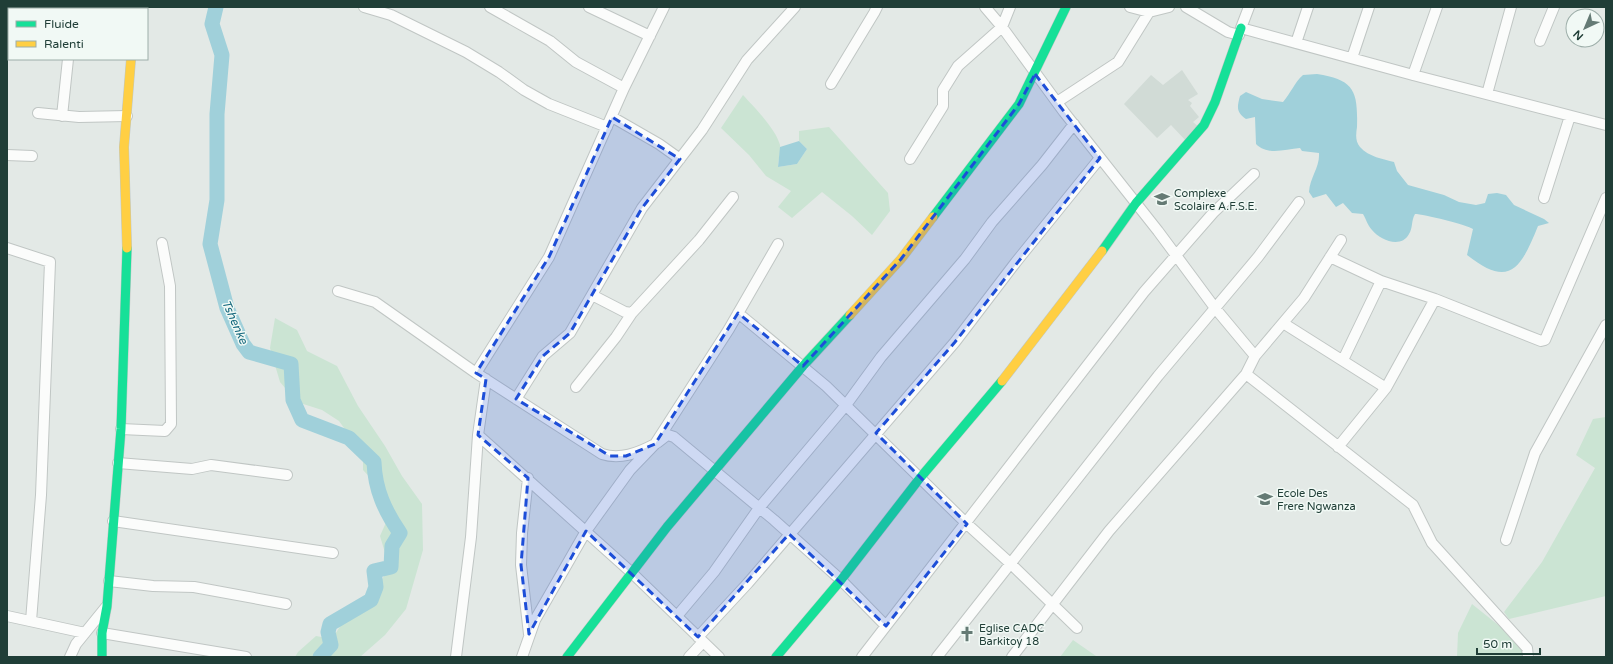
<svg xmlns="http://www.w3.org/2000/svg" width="1613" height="664" viewBox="0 0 1613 664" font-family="'Varela Round',sans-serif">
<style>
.built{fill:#d1dbd6}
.green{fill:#cbe4d3}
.water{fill:#a0d0da}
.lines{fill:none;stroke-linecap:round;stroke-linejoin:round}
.river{stroke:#a0d0da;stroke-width:15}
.street-casing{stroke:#c0c6c4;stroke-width:12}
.fast-casing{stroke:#bfc7c4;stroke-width:10}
.slow-casing{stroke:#bfc7c4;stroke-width:10}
.street{stroke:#fbfcfb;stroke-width:10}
.fast{stroke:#16e098;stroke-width:9}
.slow{stroke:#ffcf43;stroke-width:9}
.marked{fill:#1d4ed8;fill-opacity:0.2;stroke:#1d4ed8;stroke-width:3;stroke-dasharray:8 5;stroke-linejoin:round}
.labels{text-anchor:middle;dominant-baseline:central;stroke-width:3;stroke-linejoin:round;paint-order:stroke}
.poi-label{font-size:11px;fill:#203e37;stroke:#f1f9f5;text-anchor:start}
.water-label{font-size:12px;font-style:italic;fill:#16697e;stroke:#f1f9f5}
</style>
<rect width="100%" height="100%" fill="#e3e9e6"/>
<path class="built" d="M 1182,70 L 1198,94 L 1188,100 L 1192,103 L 1190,106 L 1199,117 L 1193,122 L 1201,129 L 1188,143 L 1171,125 L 1157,138 L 1124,104 L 1151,75 L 1163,85 Z"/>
<path class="green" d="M 743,95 C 754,107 776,129 780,145 C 781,152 778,160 778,167 L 797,164 L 807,149 L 799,141 L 799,131 L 829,127 L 888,193 L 890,211 L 872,235 L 852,216 L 822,192 L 792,218 L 778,207 L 791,191 L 766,176 L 749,155 L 721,128 Z
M 275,318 L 297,330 L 307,351 L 337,366 L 358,406 L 385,446 L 402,476 L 422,504 L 423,550 L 406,609 L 385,635 L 360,657 L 295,657 L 298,652 L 316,636 L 332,639 L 348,614 L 365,608 L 384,576 L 386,556 L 380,536 L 388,518 L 377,485 L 363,470 L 363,454 L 339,421 L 322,410 L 297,402 L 280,382 L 270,348 Z
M 1606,417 L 1606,596 L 1509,619 L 1504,612 L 1542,562 L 1595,468 L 1576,455 L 1593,419 Z
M 1472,604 L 1527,648 L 1525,657 L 1457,657 L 1458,633 Z
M 1073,640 L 1096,656 L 1097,657 L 1060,657 Z"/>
<path class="water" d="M 1317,74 C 1354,80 1358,90 1357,127 C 1356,134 1355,141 1360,147 C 1369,157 1383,159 1394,162 L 1397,171 L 1408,185 L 1444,195 L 1459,202 L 1476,205 L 1485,203 L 1488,194 L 1497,193 L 1506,195 L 1514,205 L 1544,219 L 1549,223 L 1538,226 C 1521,268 1510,289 1467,255 L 1473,229 C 1468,225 1423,214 1415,214 C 1411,221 1413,228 1409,234 C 1401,249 1380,240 1372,230 C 1368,226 1366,219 1363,214 L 1352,213 L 1343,203 L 1336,207 L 1326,194 L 1313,198 L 1309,192 C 1310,177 1320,167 1319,153 L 1302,151 L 1300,148 C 1285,149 1268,156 1256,144 L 1255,117 L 1246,119 C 1236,112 1237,107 1240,96 L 1246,92 L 1262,99 L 1283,102 C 1291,93 1294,83 1303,75 Z
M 799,141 L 807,149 L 797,164 L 778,167 L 780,147 Z"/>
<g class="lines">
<path class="river" d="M 216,7 L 212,24 L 222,55 L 217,114 L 217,200 L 210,244 L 227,308 L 243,344 L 249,352 L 291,364 L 293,400 L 302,420 L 349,438 L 374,462 C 375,490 385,511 400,533 L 392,546 L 391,567 L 374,571 L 376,587 L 371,600 L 330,624 L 328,632 L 331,645 L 320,657"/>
<defs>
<path id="street" d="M 364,7 L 391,15 L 466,52 L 499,72 L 524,90 L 549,104 L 607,127
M 490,7 L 550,41 L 576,62 L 624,88
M 589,7 L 650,36
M 985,7 L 1002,27 L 1064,112 L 1158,231 L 1215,308 L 1255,356
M 1130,7 L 1149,12 L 1169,7
M 1186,7 L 1228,32 L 1239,35
M 1249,7 L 1241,28 L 1413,75 L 1606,125
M 135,9 L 135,7
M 7,30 L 9,30
M 1540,41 L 1554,7
M 1296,43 L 1308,7
M 1352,58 L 1369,7
M 1413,75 L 1437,7
M 831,84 L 874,13 L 877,7
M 1487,94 L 1511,7
M 1057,102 L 1118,62 L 1149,12
M 38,113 L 79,117 L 127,116
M 62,116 L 68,59
M 612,117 L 659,144 L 680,159
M 7,155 L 32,156
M 910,159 L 943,106 L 943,90 L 958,66 L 1002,27 L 1010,7
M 1544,198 L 1570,116
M 7,248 L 50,262 L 41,495 L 31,621
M 1330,257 L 1381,281 L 1435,299 L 1541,341 L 1545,340 L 1606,198
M 338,291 L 375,302 L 476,373 L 602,454 C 620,460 638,453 655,444 C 660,442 663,437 668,435 L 674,437 L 774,520 L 841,580 L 886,626
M 592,295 L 625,312 L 632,313 L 699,240 L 733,197
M 738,313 L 826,386 L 967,524 L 1011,564 L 1077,628
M 1283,323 L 1386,388
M 1343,360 L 1381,281
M 476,373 L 549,257 L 624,88 L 664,7
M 1246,374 L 1413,505 L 1432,543 L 1527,648 L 1528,657
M 576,387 L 616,337 L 632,313
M 516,399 L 543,356 L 570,333 L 642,208 L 702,130 L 747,60 L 795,7
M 121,429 L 165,431 L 171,424 L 170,286 L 162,243
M 478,435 L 632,573 L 719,657
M 1338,447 L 1386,388 L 1435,299
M 118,463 L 192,469 L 211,465 L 287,475
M 528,478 L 522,533 L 521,565 L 529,634
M 113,521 L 333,553
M 1506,540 L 1535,453 L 1606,325
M 109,581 L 153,586 L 194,587 L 286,604
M 7,616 L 85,633
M 677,616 L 714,572 L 759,508 L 846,405 L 881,357 L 965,259 L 992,222 L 1042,165 L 1074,124
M 102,633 L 246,657
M 698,637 L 748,583 L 955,342 L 1016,262 L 1100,158
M 70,657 L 76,644 L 106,607
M 456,657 L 471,537 L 478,435 L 486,379
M 522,657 L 535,620 L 586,531 L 630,470 L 655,444 L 729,329 L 778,244
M 689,657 L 703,642
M 862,657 L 1144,292 L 1213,213 L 1254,174
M 937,657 L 1158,376 L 1258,257 L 1299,202
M 1012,657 L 1109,531 L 1246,374 L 1255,356 L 1304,298 L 1341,240"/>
<path id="fast" d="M 933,217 L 1019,104 L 1066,7
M 1102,251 L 1136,203 L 1204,125 L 1215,102 L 1241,28
M 102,657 L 102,633 L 107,606 L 121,429 L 127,248
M 567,657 L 667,527 L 803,366 L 850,315
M 776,657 L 841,580 L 920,478 L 1002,381"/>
<path id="slow" d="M 127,248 L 124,147 L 131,59
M 850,315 L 901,259 L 933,217
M 1002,381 L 1102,251"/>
</defs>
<use href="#street" class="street-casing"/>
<use href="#fast" class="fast-casing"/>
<use href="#slow" class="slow-casing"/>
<use href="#street" class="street"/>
<use href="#fast" class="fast"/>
<use href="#slow" class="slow"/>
</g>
<path class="marked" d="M 1035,74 L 1100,158 L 955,342 L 876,433 L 967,524 L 886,626 L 789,534 L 698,637 L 586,531 L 529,634 L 521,565 L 528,478 L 478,435 L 486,379 L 476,373 L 549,257 L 612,117 L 680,159 L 642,208 L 570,333 L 543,356 L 516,399 L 610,456 L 626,456 L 655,444 L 738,313 L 803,366 L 901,259 L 1019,104 Z"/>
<defs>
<symbol id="school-bare" viewBox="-9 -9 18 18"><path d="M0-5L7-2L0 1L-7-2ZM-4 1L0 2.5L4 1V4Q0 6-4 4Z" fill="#647a74" stroke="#f1f9f5" stroke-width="2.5" paint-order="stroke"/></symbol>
<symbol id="church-bare" viewBox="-9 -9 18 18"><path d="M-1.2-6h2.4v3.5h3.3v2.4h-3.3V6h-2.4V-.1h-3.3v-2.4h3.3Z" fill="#647a74" stroke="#f1f9f5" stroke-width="2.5" paint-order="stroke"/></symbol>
</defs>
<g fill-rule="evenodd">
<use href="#school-bare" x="1151" y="188" width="22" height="22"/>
<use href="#school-bare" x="1254" y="488" width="22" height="22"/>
<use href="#church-bare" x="956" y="623" width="22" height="22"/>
</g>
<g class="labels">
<g class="poi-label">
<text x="1174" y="193">Complexe<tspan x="1174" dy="13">Scolaire A.F.S.E.</tspan></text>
<text x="1277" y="493">Ecole Des<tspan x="1277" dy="13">Frere Ngwanza</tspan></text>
<text x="979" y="628">Eglise CADC<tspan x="979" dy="13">Barkitoy 18</tspan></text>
</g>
<g class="water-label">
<text transform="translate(235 322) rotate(66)">Tshenke</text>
</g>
</g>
<rect width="1613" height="664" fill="none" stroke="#203e37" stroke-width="16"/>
<rect x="8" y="8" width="140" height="52" fill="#f1f9f5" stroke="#9daea9"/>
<rect x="16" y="21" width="20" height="6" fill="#16e098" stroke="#9daea9"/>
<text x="44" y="28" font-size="12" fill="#203e37">Fluide</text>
<rect x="16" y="41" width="20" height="6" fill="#ffcf43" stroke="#9daea9"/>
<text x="44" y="48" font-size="12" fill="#203e37">Ralenti</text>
<g transform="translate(1585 28) rotate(224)"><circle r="19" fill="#f1f9f5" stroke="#9daea9"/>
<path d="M0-3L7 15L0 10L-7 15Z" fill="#647a74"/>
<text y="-6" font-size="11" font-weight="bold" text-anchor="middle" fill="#203e37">N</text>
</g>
<path d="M1477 648v6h63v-6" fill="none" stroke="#203e37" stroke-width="2"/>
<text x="1483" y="648" font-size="12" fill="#203e37" stroke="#f1f9f5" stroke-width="3" paint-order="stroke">50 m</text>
</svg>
